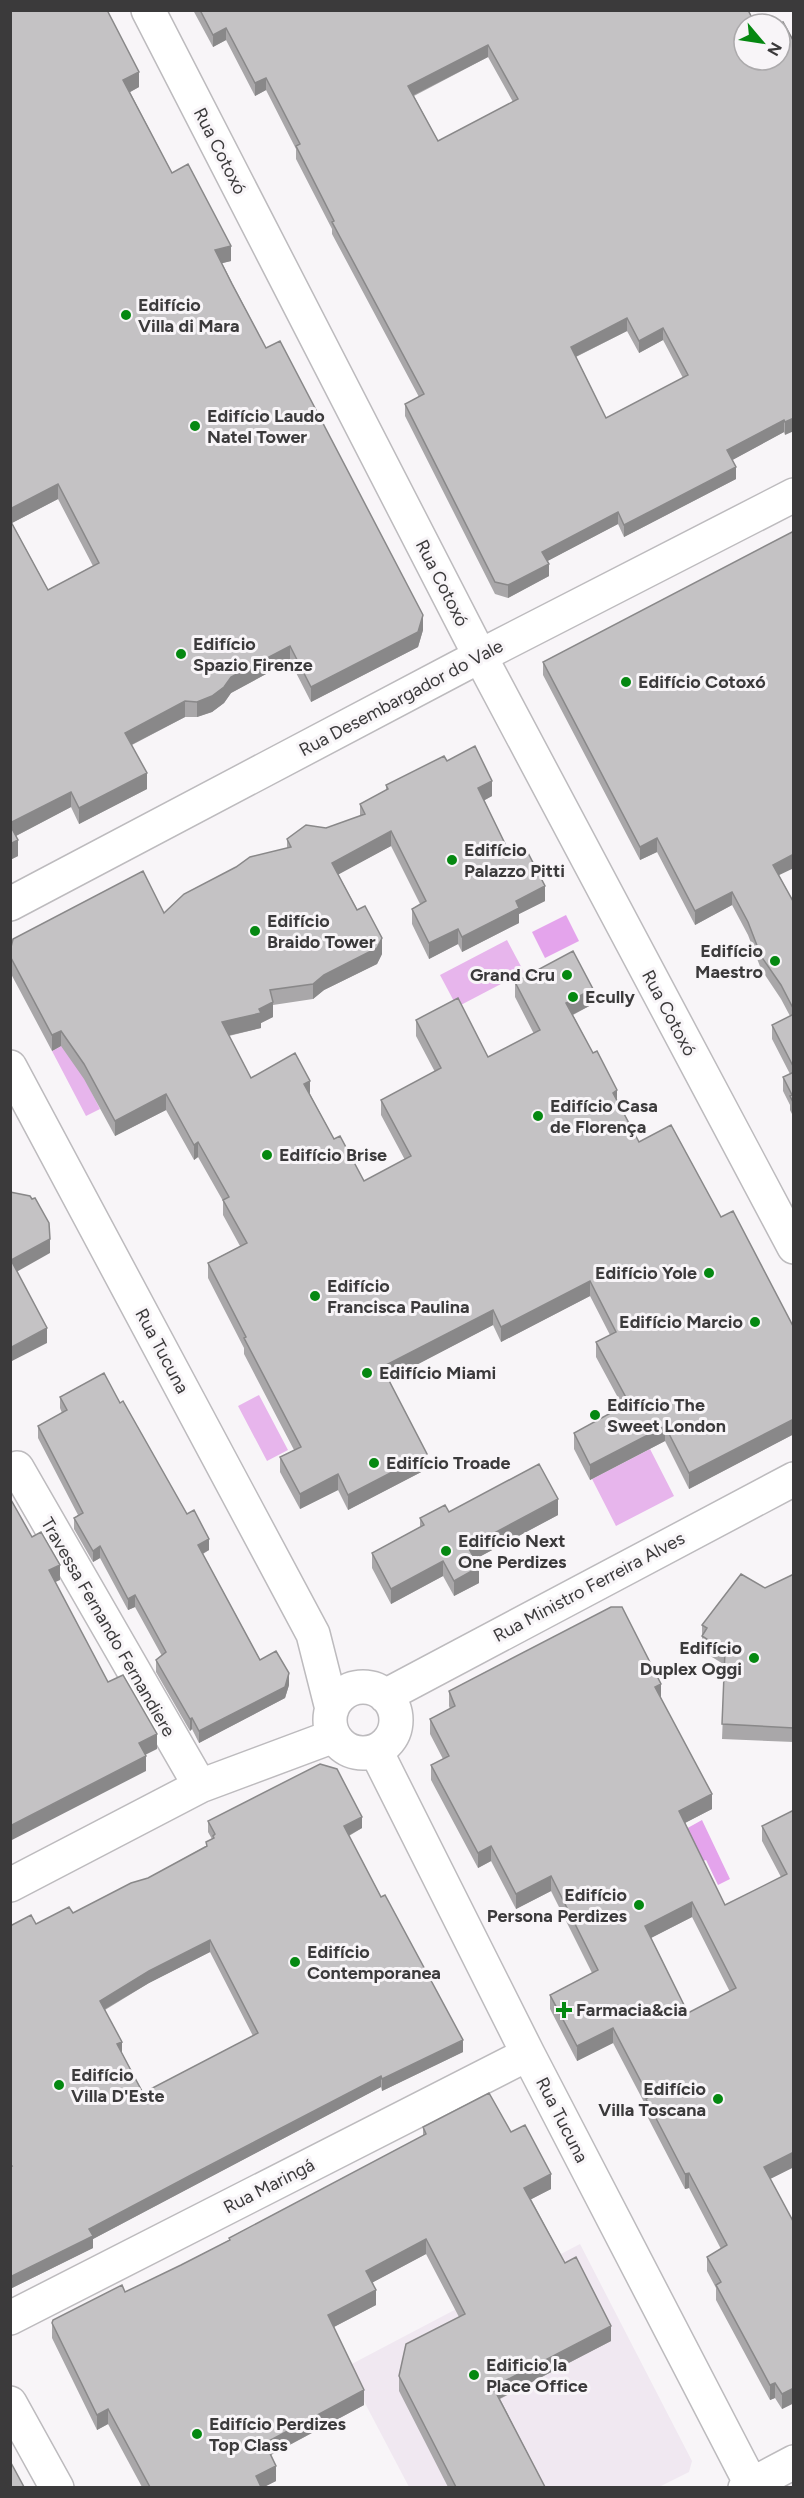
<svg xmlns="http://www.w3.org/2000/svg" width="804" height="2498" viewBox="0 0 804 2498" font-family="Figtree,sans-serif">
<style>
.built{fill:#f0e8f1}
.green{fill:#e7b5ec}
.water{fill:#e4a4ec}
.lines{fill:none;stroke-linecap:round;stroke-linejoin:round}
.minor-casing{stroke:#bdbbbe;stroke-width:36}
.major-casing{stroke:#bdbbbe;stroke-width:36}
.minor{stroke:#fff;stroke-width:33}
.major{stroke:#fff;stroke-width:33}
.wall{fill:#a9a7a9;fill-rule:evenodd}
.shaded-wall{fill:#898889}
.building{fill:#c4c2c4;stroke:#898889;stroke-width:1.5;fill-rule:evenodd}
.poi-dot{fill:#058811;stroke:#f8f5f8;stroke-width:2}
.labels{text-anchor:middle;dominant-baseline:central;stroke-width:6;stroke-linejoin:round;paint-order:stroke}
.street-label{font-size:18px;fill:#3b3a3b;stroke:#f8f5f8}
.poi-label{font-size:18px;font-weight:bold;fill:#3b3a3b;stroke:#f8f5f8;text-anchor:start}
</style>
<rect width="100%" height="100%" fill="#f8f5f8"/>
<path class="built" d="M 580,2244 L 692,2461 L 689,2472 L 659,2487 L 409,2487 L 346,2367 Z"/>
<path class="green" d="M 507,940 L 524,972 L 457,1007 L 440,975 Z
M 67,1043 L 100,1109 L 86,1116 L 52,1051 Z
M 259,1395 L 288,1450 L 267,1461 L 238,1406 Z
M 650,1449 L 674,1496 L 616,1526 L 592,1479 Z"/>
<path class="water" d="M 566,915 L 579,941 L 545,958 L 532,932 Z
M 702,1820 L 730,1879 L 718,1885 L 706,1860 L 701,1862 L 684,1830 Z"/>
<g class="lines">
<defs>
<path id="minor" d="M 148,10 L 480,656 L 794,1247
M 10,1067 L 313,1634 L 332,1709
M 17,1468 L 200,1786
M330 1720a33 33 0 1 1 66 0a33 33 0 1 1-66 0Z
M 385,1696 L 794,1479
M 376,1751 L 528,2054 L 753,2488
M 10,1885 L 200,1786 L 334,1736
M 10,2318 L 528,2054
M 10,2403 L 57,2488
M 745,2488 L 794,2462"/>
<path id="major" d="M 10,904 L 480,656 L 794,495"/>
</defs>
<use href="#minor" class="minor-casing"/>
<use href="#major" class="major-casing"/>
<use href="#minor" class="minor"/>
<use href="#major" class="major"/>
</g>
<path class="wall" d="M 10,10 L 139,87 L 130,92 L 172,173 L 231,261 L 222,263 L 266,348 L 423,630 L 418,647 L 311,702 L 290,661 L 231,693 L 224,703 L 212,712 L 197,717 L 185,717 L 132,745 L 147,789 L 79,824 L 71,807 L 16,836 L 18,856 L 10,860 ZM 58,499 L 93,566 L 48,590 L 12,523 Z
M 193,10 L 748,10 L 744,60 L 794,42 L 785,435 L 784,432 L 732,460 L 736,479 L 624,537 L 618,524 L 547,561 L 549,576 L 508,598 L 495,594 L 405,416 L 405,404 L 419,397 L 332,234 L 332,229 L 296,159 L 296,149 L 266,90 L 255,96 L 226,40 L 213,47 ZM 488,57 L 513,102 L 438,141 L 414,96 ZM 627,331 L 639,353 L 663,340 L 683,378 L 606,418 L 576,357 Z
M 543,662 L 779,875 L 794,903 L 794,1118 L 790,1110 L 790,1105 L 783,1091 L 783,1077 L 790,1074 L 772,1039 L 772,1025 L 790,1016 L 781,999 L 761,969 L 748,935 L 732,905 L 695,925 L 657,852 L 640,860 L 543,675 Z
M 447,761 L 492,796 L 484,800 L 512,858 L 545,901 L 519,914 L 519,923 L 462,952 L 458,944 L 429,959 L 412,924 L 412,909 L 420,904 L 391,846 L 338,874 L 382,954 L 377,964 L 324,990 L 313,999 L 273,1005 L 273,1017 L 261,1023 L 261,1028 L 229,1036 L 251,1078 L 310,1094 L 334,1139 L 364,1181 L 405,1160 L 381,1115 L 381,1100 L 435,1072 L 416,1036 L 416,1020 L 488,1057 L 534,1034 L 515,997 L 515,982 L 593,1004 L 573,1015 L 639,1142 L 721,1217 L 794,1328 L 794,1434 L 689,1489 L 665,1441 L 590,1480 L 574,1449 L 574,1433 L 623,1407 L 596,1357 L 596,1342 L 610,1335 L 590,1296 L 501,1342 L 493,1325 L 388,1379 L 427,1469 L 348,1510 L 338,1490 L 300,1509 L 280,1472 L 280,1457 L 294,1450 L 244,1354 L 244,1348 L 208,1278 L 208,1263 L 240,1246 L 223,1215 L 223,1201 L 198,1157 L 194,1160 L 166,1110 L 115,1136 L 84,1079 L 61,1046 L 52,1051 L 10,972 L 10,951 L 164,913 L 287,848 L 287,839 L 326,828 L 360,816 L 360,804 L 386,790 L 386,785 Z
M 60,1397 L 120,1403 L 209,1550 L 203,1554 L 260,1660 L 289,1685 L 285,1698 L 199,1743 L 192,1729 L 190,1731 L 156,1672 L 156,1660 L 162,1656 L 135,1607 L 128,1610 L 100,1558 L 93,1562 L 74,1529 L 74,1518 L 78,1515 L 38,1438 L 38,1426 L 62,1413 L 60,1408 Z
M 449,1512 L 558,1515 L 475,1559 L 479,1583 L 454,1596 L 443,1576 L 391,1604 L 372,1568 L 372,1553 L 420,1527 L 420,1518 Z
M 794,1574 L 794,1742 L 722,1739 L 725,1665 L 702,1651 L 702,1625 L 765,1588 Z
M 449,1691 L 661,1698 L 712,1809 L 685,1823 L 725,1905 L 781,1877 L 762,1841 L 762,1826 L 794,1810 L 794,2167 L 770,2179 L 794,2223 L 794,2403 L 782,2409 L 775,2398 L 770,2400 L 716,2300 L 716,2288 L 707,2271 L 707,2257 L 721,2249 L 689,2188 L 685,2189 L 646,2114 L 646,2106 L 613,2043 L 577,2061 L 550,2009 L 550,1995 L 592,1973 L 551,1891 L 516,1909 L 491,1861 L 478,1868 L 431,1780 L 431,1765 L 443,1759 L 430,1734 L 430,1719 L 450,1709 L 449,1706 ZM 692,1917 L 730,1992 L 688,2013 L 651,1938 Z
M 208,1821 L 362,1828 L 349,1836 L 463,2052 L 382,2091 L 381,2087 L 193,2186 L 93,2239 L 93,2248 L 10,2289 L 10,1926 L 36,1924 L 73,1913 L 148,1878 L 206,1846 L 206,1842 L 212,1839 L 208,1832 ZM 210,1952 L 253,2036 L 143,2093 L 122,2053 L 105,2010 L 149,1983 Z
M 423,2127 L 511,2132 L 551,2189 L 531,2199 L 565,2263 L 611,2341 L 500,2399 L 545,2487 L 448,2487 L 399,2391 L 399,2376 L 459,2317 L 426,2254 L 373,2282 L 376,2305 L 334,2327 L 364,2405 L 271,2455 L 276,2481 L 264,2487 L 142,2487 L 108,2424 L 97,2430 L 52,2338 L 52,2323 L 125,2292 L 181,2265 L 229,2240 L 229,2238 L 423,2136 Z"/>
<path class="shaded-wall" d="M 226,28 L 226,40 L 213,47 L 213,35 Z
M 488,45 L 488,57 L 408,98 L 408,86 Z
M 139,72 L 139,87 L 123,96 L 123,80 Z
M 266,78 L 266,90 L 255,96 L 255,83 Z
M 231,246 L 231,261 L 215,265 L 215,250 Z
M 627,318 L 627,331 L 571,359 L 571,347 Z
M 663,328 L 663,340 L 639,353 L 639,341 Z
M 794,418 L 794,431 L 785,435 L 785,422 Z
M 784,420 L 784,432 L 727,463 L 727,450 Z
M 736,467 L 736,479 L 624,537 L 624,525 Z
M 58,484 L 58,499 L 10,524 L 10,509 Z
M 618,512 L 618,524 L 542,564 L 542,552 Z
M 549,564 L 549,576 L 508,598 L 508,585 Z
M 423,615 L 423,630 L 418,647 L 311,702 L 311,687 Z
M 290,646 L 290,661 L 231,693 L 224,703 L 212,712 L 197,717 L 197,702 L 231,677 Z
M 185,701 L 185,717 L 125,748 L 125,733 Z
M 147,773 L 147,789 L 79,824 L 79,808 Z
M 492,781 L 492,796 L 478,804 L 478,788 Z
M 71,792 L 71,807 L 10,839 L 10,823 Z
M 391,831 L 391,846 L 332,878 L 332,863 Z
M 657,838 L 657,852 L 640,860 L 640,847 Z
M 18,840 L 18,856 L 10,860 L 10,844 Z
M 794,854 L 794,868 L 773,878 L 773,865 Z
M 545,886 L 545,901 L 519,914 L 519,923 L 462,952 L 462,937 L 516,901 Z
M 732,892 L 732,905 L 695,925 L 695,911 Z
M 458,929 L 458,944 L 429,959 L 429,943 Z
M 382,938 L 382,954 L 377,964 L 324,990 L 313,999 L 313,984 L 324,975 Z
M 593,989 L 593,1004 L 566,1018 L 566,1003 Z
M 273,1002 L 273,1017 L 261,1023 L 261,1028 L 222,1037 L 222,1022 L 259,1009 Z
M 61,1031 L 61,1046 L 52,1051 L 52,1035 Z
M 310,1081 L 310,1096 L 304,1084 Z
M 617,1090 L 617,1105 L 613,1093 Z
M 166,1094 L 166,1110 L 115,1136 L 115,1121 Z
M 198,1142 L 198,1157 L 194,1160 L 194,1145 Z
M 50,1239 L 50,1253 L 11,1275 L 11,1260 Z
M 590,1281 L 590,1296 L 501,1342 L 501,1327 Z
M 493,1310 L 493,1325 L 382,1383 L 382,1367 Z
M 47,1328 L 47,1343 L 10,1362 L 10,1348 Z
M 794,1419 L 794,1434 L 689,1489 L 689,1473 Z
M 665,1426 L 665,1441 L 590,1480 L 590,1465 Z
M 427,1454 L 427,1469 L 348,1510 L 348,1495 Z
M 338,1474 L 338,1490 L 300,1509 L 300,1494 Z
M 558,1499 L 558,1515 L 468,1563 L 468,1547 Z
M 209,1539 L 209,1550 L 198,1556 L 198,1545 Z
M 100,1546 L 100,1558 L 93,1562 L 93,1551 Z
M 443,1561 L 443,1576 L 391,1604 L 391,1589 Z
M 60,1565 L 60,1580 L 49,1585 L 49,1570 Z
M 479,1567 L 479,1583 L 454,1596 L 454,1581 Z
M 135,1595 L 135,1607 L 128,1610 L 128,1599 Z
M 289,1673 L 289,1685 L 285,1698 L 199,1743 L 199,1731 Z
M 661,1684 L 661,1699 L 655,1687 Z
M 192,1718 L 192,1729 L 190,1731 L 190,1719 Z
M 157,1734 L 157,1749 L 139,1758 L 139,1743 Z
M 146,1756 L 146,1771 L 10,1841 L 10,1826 Z
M 712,1794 L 712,1809 L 679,1826 L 679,1811 Z
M 362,1817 L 362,1828 L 344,1838 L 344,1826 Z
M 491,1846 L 491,1861 L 478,1868 L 478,1853 Z
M 551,1876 L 551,1891 L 516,1909 L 516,1894 Z
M 692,1902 L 692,1917 L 645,1941 L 645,1926 Z
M 210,1940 L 210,1952 L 149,1983 L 100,2012 L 100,2001 L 149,1971 Z
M 613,2028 L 613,2043 L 577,2061 L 577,2046 Z
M 463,2040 L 463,2052 L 382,2091 L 382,2079 Z
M 122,2042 L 122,2054 L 117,2044 Z
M 381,2076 L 381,2087 L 93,2239 L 93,2248 L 10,2289 L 10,2277 L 89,2229 Z
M 794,2152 L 794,2167 L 764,2182 L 764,2167 Z
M 689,2173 L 689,2188 L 685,2189 L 685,2174 Z
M 551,2174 L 551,2189 L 524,2203 L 524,2188 Z
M 426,2239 L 426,2254 L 366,2286 L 366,2271 Z
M 376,2290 L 376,2305 L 328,2330 L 328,2315 Z
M 611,2326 L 611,2341 L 493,2402 L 493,2387 Z
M 775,2383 L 775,2398 L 770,2400 L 770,2385 Z
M 794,2388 L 794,2403 L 782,2409 L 782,2394 Z
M 364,2390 L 364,2405 L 265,2458 L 265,2443 Z
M 108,2409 L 108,2424 L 97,2430 L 97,2415 Z
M 276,2466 L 276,2481 L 264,2487 L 256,2487 L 256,2476 Z"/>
<path class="building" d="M 10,10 L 107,10 L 139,72 L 123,80 L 172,173 L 188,164 L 231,246 L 215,250 L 232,284 L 266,348 L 280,341 L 423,615 L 418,632 L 311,687 L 290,646 L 231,677 L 224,687 L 212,696 L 197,702 L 185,701 L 125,733 L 147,773 L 79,808 L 71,792 L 10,823 L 10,520 L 48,590 L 99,563 L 58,484 L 10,509 Z
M 200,10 L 748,10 L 755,24 L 744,24 L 744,60 L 780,60 L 780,24 L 778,24 L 783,22 L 794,42 L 794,418 L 785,422 L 784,420 L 727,450 L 736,467 L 624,525 L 618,512 L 542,552 L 549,564 L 508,585 L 495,582 L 405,404 L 424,394 L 332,222 L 334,221 L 296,146 L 300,144 L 266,78 L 255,83 L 226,28 L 213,35 ZM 488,45 L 518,99 L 438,141 L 408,86 ZM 627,318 L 639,341 L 663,328 L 688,375 L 606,418 L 571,347 Z
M 794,531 L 794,854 L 773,865 L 794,903 L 794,1010 L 781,985 L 761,956 L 748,922 L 732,892 L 695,911 L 657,838 L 640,847 L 543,662 Z
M 475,746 L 492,781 L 478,788 L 512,858 L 527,851 L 545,886 L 516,901 L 519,908 L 462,937 L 458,929 L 429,943 L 412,909 L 426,901 L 391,831 L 332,863 L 357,910 L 365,906 L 382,938 L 377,948 L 324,975 L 313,984 L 270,990 L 273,1002 L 259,1009 L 261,1013 L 222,1022 L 251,1078 L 295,1053 L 310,1081 L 304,1084 L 334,1139 L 340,1136 L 364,1181 L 411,1156 L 381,1100 L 441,1068 L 416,1020 L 458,998 L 488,1057 L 540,1030 L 515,982 L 573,951 L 593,989 L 566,1003 L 593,1053 L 597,1051 L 617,1090 L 613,1093 L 639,1142 L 671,1125 L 721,1217 L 733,1211 L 794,1328 L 794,1419 L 689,1473 L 665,1426 L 590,1465 L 574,1433 L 629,1403 L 596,1342 L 616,1332 L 590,1281 L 501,1327 L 493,1310 L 382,1367 L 427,1454 L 348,1495 L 338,1474 L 300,1494 L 280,1457 L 301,1447 L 244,1338 L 246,1337 L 208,1263 L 247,1243 L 223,1200 L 229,1197 L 198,1142 L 194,1145 L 166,1094 L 115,1121 L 84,1064 L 61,1031 L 52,1035 L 10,956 L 10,951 L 13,939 L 143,871 L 164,913 L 184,894 L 236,867 L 250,857 L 291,847 L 287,839 L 306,825 L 326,828 L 365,814 L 360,804 L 388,789 L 386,785 L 444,756 L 447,761 Z
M 10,825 L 18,840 L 10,844 Z
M 794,1014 L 794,1068 L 772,1025 Z
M 794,1072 L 794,1104 L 790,1096 L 792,1095 L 783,1077 Z
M 10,1192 L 30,1196 L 32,1199 L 35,1198 L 49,1223 L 50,1239 L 11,1260 L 47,1328 L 10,1348 Z
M 104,1373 L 120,1403 L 123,1401 L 187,1514 L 194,1510 L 209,1539 L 198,1545 L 260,1660 L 276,1651 L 289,1673 L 285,1687 L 199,1731 L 192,1718 L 190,1719 L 156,1660 L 166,1652 L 135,1595 L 128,1599 L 100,1546 L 93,1551 L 74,1518 L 83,1513 L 38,1426 L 67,1410 L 60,1397 Z
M 539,1464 L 558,1499 L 468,1547 L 479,1567 L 454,1581 L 443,1561 L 391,1589 L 372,1553 L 424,1525 L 420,1518 L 445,1505 L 449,1512 Z
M 10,1498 L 32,1537 L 41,1532 L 60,1565 L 49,1570 L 108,1682 L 123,1675 L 157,1734 L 139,1743 L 146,1756 L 10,1826 Z
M 741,1574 L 765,1588 L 794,1574 L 794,1728 L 722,1724 L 725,1651 L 702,1636 L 707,1628 L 702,1625 Z
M 611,1607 L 622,1607 L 661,1684 L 655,1687 L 712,1794 L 679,1811 L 725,1905 L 787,1874 L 762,1826 L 794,1810 L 794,2152 L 764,2167 L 794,2223 L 794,2388 L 782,2394 L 775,2383 L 770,2385 L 716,2285 L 721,2282 L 707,2257 L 727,2245 L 689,2173 L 685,2174 L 646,2099 L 649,2097 L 613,2028 L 577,2046 L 550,1995 L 598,1970 L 551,1876 L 516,1894 L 491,1846 L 478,1853 L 431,1765 L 449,1756 L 430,1719 L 455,1706 L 449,1691 ZM 692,1902 L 736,1988 L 688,2013 L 645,1926 Z
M 320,1764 L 337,1769 L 362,1817 L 344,1826 L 381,1897 L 385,1895 L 463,2040 L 382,2079 L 381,2076 L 193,2174 L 89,2229 L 93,2236 L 10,2277 L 10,2167 L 12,2166 L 10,2164 L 10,1926 L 31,1915 L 36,1924 L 69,1907 L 73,1913 L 131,1883 L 148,1878 L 207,1846 L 206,1842 L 214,1838 L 213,1836 L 215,1834 L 208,1821 ZM 210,1940 L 258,2033 L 143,2093 L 117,2044 L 122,2042 L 100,2001 L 149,1971 Z
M 489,2093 L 511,2132 L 525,2125 L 551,2174 L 524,2188 L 565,2263 L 576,2257 L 611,2326 L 493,2387 L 545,2487 L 456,2487 L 399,2376 L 406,2344 L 465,2314 L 426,2239 L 366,2271 L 376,2290 L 328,2315 L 364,2390 L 265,2443 L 276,2466 L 256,2476 L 261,2487 L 150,2487 L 108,2409 L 97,2415 L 52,2323 L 53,2320 L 122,2285 L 125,2292 L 181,2265 L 230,2240 L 229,2238 L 426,2134 L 423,2127 Z
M 10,2461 L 24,2487 L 10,2487 Z"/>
<g class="poi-dot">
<circle cx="126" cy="315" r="6"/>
<circle cx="195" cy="426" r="6"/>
<circle cx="181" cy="654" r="6"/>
<circle cx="626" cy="682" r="6"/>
<circle cx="452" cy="860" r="6"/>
<circle cx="255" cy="931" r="6"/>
<circle cx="775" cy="961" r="6"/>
<circle cx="567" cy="975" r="6"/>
<circle cx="573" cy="997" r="6"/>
<circle cx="538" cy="1116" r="6"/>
<circle cx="267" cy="1155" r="6"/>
<circle cx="709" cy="1273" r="6"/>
<circle cx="315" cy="1296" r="6"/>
<circle cx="755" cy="1322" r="6"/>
<circle cx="367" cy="1373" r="6"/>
<circle cx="595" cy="1415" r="6"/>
<circle cx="374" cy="1463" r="6"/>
<circle cx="446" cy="1551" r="6"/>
<circle cx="754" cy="1658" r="6"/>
<circle cx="639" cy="1905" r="6"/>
<circle cx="295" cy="1962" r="6"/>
<path d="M561 2001h6v6h6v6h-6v6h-6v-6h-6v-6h6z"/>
<circle cx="59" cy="2085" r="6"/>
<circle cx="718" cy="2099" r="6"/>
<circle cx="474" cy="2375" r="6"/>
<circle cx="197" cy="2434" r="6"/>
</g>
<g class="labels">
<g class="street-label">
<text transform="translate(220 151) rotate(63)">Rua Cotoxó</text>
<text transform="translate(442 583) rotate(63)">Rua Cotoxó</text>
<text transform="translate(401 698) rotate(-28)">Rua Desembargador do Vale</text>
<text transform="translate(669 1013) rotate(62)">Rua Cotoxó</text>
<text transform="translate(162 1351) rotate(62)">Rua Tucuna</text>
<text transform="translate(589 1587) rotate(-28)">Rua Ministro Ferreira Alves</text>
<text transform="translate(108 1627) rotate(60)">Travessa Fernando Fernandiere</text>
<text transform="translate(562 2120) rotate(63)">Rua Tucuna</text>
<text transform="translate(269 2186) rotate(-27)">Rua Maringá</text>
</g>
<g class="poi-label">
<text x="138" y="305">Edifício<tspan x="138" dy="21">Villa di Mara</tspan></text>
<text x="207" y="416">Edifício Laudo<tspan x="207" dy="21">Natel Tower</tspan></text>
<text x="193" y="644">Edifício<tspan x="193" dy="21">Spazio Firenze</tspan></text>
<text x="638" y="682">Edifício Cotoxó</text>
<text x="464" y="850">Edifício<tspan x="464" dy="21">Palazzo Pitti</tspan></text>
<text x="267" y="921">Edifício<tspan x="267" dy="21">Braido Tower</tspan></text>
<text x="763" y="951" text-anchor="end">Edifício<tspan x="763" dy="21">Maestro</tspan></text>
<text x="555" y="975" text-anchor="end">Grand Cru</text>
<text x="585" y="997">Ecully</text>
<text x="550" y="1106">Edifício Casa<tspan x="550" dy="21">de Florença</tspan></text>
<text x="279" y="1155">Edifício Brise</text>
<text x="697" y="1273" text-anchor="end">Edifício Yole</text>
<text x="327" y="1286">Edifício<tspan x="327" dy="21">Francisca Paulina</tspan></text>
<text x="743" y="1322" text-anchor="end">Edifício Marcio</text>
<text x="379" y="1373">Edifício Miami</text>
<text x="607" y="1405">Edifício The<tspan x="607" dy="21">Sweet London</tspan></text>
<text x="386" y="1463">Edifício Troade</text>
<text x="458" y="1541">Edifício Next<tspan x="458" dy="21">One Perdizes</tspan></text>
<text x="742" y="1648" text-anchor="end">Edifício<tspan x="742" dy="21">Duplex Oggi</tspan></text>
<text x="627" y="1895" text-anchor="end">Edifício<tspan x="627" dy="21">Persona Perdizes</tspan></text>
<text x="307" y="1952">Edifício<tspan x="307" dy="21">Contemporanea</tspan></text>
<text x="576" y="2010">Farmacia&amp;cia</text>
<text x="71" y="2075">Edifício<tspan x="71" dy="21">Villa D'Este</tspan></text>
<text x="706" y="2089" text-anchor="end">Edifício<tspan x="706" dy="21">Villa Toscana</tspan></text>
<text x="486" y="2365">Edificio la<tspan x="486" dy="21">Place Office</tspan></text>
<text x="209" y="2424">Edifício Perdizes<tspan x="209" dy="21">Top Class</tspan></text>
</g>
</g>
<rect width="804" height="2498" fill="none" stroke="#3b3a3b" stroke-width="24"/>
<g transform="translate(762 42) rotate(119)"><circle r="28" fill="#f8f5f8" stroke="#acaaac" stroke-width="1.5"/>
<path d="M0-4.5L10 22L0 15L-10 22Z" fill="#058811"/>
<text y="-9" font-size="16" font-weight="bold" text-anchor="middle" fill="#3b3a3b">N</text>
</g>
</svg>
